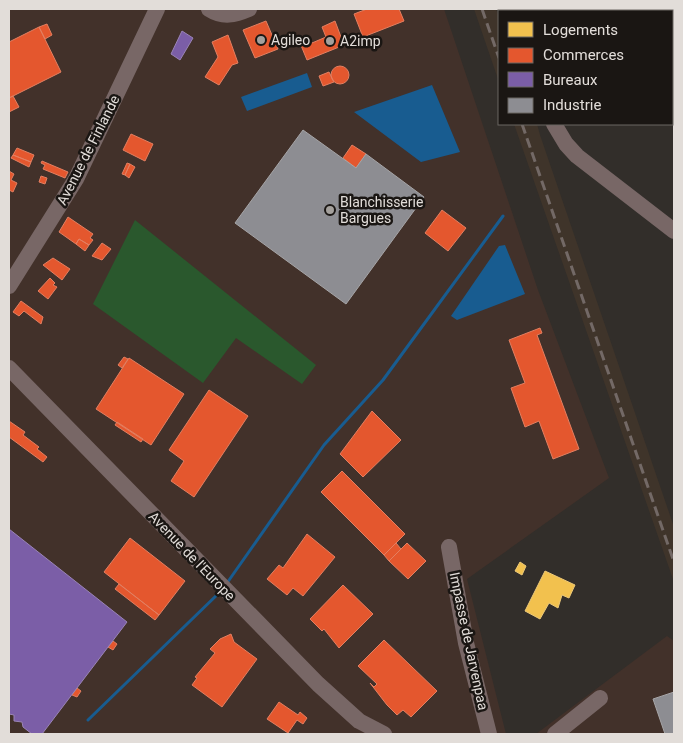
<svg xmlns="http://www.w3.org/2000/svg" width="683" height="743" viewBox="0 0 683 743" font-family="Roboto,sans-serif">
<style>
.commercial{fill:#42312a}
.built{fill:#3f342a}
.green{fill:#2a582d}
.water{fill:#185c90}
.homes{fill:#f2c14e;stroke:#edc978}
.shops{fill:#e4572e;stroke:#e37f61}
.offices{fill:#7b5ea7;stroke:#9a84b6}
.industry{fill:#8d8d92;stroke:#a6a5a7}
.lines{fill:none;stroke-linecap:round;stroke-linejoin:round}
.stream{stroke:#185c90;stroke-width:3}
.minor{stroke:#786766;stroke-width:16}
.rail{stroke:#736966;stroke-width:3;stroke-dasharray:10 5;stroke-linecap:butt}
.poi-dot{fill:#a4a09c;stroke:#1a1613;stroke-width:2}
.labels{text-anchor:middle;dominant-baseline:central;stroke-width:5;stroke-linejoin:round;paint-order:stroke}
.poi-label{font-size:14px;fill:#e2ddd9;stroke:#1a1613;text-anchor:start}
.street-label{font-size:14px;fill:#e2ddd9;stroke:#1a1613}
</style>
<rect width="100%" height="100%" fill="#322e2a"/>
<path class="commercial" d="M 9,9 L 444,9 L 538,290 L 609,478 L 467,579 L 506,734 L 9,734 Z
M 667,636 L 674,641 L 674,734 L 536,734 Z"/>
<path class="built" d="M 474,9 L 496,9 L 499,17 L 499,82 Z
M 514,124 L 537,124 L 540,135 L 674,527 L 674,582 Z"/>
<path class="green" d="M 135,220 L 316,365 L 302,384 L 236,338 L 203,383 L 93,304 Z"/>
<path class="water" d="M 307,73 L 312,87 L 247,111 L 241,97 Z
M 432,85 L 460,152 L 421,162 L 354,112 Z
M 505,245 L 525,294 L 457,320 L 451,316 L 499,246 Z"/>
<path class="homes" d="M 520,562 L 526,566 L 522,575 L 515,571 Z
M 545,571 L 575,585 L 569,598 L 562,595 L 558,608 L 549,603 L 540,619 L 525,611 Z"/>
<path class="shops" d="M 367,9 L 399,9 L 404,21 L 363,37 L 354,14 Z
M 266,21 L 278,49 L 255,58 L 243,30 Z
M 335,21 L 344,45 L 307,60 L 300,43 L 310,39 L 312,43 L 326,37 L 322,27 Z
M 47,24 L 52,35 L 45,39 L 39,27 Z
M 39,27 L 61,72 L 9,98 L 9,42 Z
M 228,35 L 238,63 L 232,65 L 219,85 L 205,77 L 218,57 L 212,42 Z
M331 75a9 9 0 1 1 18 0a9 9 0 1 1-18 0Z
M 329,72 L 334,82 L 323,86 L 319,76 Z
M 13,96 L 19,107 L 9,112 L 9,98 Z
M 131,134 L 153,144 L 145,161 L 123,150 Z
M 352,145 L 366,154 L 356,168 L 343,158 Z
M 17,148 L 34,155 L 31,162 L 13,155 Z
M 13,155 L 31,162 L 29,167 L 11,158 Z
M 42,161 L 68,172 L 65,178 L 43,169 L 45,165 L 41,163 Z
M 127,163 L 130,164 L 125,175 L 122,174 Z
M 130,164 L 135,167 L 129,178 L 125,175 Z
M 9,171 L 14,174 L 11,180 L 17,183 L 13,192 L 9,190 Z
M 41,176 L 47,178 L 45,184 L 39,182 Z
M 442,210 L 466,228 L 448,251 L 425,233 Z
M 68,217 L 93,234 L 90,238 L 93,240 L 89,245 L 79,239 L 76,244 L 59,232 Z
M 79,239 L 89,245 L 85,251 L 76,244 Z
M 102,243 L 111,249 L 102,260 L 92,256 Z
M 53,258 L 70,269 L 62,280 L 43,265 Z
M 50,278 L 55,283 L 53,285 L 57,287 L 48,299 L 38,291 Z
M 21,301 L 43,317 L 41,324 L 24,311 L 19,316 L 13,312 Z
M 540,328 L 542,333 L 537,335 L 579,449 L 553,459 L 539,421 L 525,427 L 511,388 L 525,383 L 509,340 Z
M 124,357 L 128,359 L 122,368 L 118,365 Z
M 129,358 L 184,394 L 151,445 L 96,409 Z
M 209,390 L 248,416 L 194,497 L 171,481 L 184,461 L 169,450 Z
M 372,411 L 401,440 L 363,477 L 340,454 Z
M 9,421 L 25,432 L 23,435 L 39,447 L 37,449 L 47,457 L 43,462 L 9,437 Z
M 117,422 L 143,439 L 141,442 L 115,425 Z
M 342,471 L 405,534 L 384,555 L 321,492 Z
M 307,534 L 335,557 L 303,596 L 293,588 L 287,595 L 267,579 L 279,565 L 283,568 Z
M 130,538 L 185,581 L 159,615 L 104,572 Z
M 396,543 L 401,549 L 389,561 L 384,555 Z
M 407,543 L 426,561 L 408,579 L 389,561 Z
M 119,584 L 159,615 L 155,620 L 115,589 Z
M 343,585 L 373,614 L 339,648 L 324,629 L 322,631 L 310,619 Z
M 231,634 L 234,642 L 257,659 L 222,707 L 192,685 L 197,678 L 195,677 L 215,653 L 210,649 L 220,639 Z
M 384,640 L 437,691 L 411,717 L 403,710 L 397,715 L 387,705 L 370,683 L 374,687 L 377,684 L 358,666 Z
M 113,641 L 117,644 L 113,650 L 108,647 Z
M 77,688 L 81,691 L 77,697 L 72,695 Z
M 279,702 L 298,715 L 300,712 L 307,718 L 303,724 L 297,720 L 288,733 L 267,719 Z"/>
<path class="offices" d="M 182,31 L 193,38 L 180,60 L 171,54 Z
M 9,529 L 127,622 L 42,734 L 32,734 L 23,727 L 22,722 L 14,721 L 14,715 L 9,714 Z"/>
<path class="industry" d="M 303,130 L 356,168 L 366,154 L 424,197 L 346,304 L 235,223 Z
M 674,692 L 674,734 L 665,734 L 653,699 Z"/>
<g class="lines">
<path class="stream" d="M 227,583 L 324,445 L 383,380 L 503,216
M 88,720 L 220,592"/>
<path class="minor" d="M 209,9 C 223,18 235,15 249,9
M 516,9 L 516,11
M 554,124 L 566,144 L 577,156 L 674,231
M 9,286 L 76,179 L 157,9
M 9,368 L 318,684 L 359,721 L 384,734
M 449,547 L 466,643 L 489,734
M 555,734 L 600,698"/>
<path class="rail" d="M 482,9 L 499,58
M 522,124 L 674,562"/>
</g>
<g class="poi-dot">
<circle cx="261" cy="40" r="5"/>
<circle cx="330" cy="41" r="5"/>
<circle cx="330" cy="210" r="5"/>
</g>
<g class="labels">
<g class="poi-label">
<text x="271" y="40">Agileo</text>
<text x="340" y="41">A2imp</text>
<text x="340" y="202">Blanchisserie<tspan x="340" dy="16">Bargues</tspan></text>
</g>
<g class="street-label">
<text transform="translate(88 150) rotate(-63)">Avenue de Finlande</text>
<text transform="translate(192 556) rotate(46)">Avenue de l'Europe</text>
<text transform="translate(469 641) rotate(78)">Impasse de Jarvenpaa</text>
</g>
</g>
<rect width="683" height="743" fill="none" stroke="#e2ddd9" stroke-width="20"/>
<rect x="498" y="10" width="175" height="115" fill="#1a1613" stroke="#6a6662"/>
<rect x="508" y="22" width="25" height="15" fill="#f2c14e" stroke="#6a6662"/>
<text x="543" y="35" font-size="15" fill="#e2ddd9">Logements</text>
<rect x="508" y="48" width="25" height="15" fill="#e4572e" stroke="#6a6662"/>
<text x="543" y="60" font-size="15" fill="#e2ddd9">Commerces</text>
<rect x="508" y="72" width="25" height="15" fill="#7b5ea7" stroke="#6a6662"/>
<text x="543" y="85" font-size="15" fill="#e2ddd9">Bureaux</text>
<rect x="508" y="98" width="25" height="15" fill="#8d8d92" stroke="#6a6662"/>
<text x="543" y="110" font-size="15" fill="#e2ddd9">Industrie</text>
</svg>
